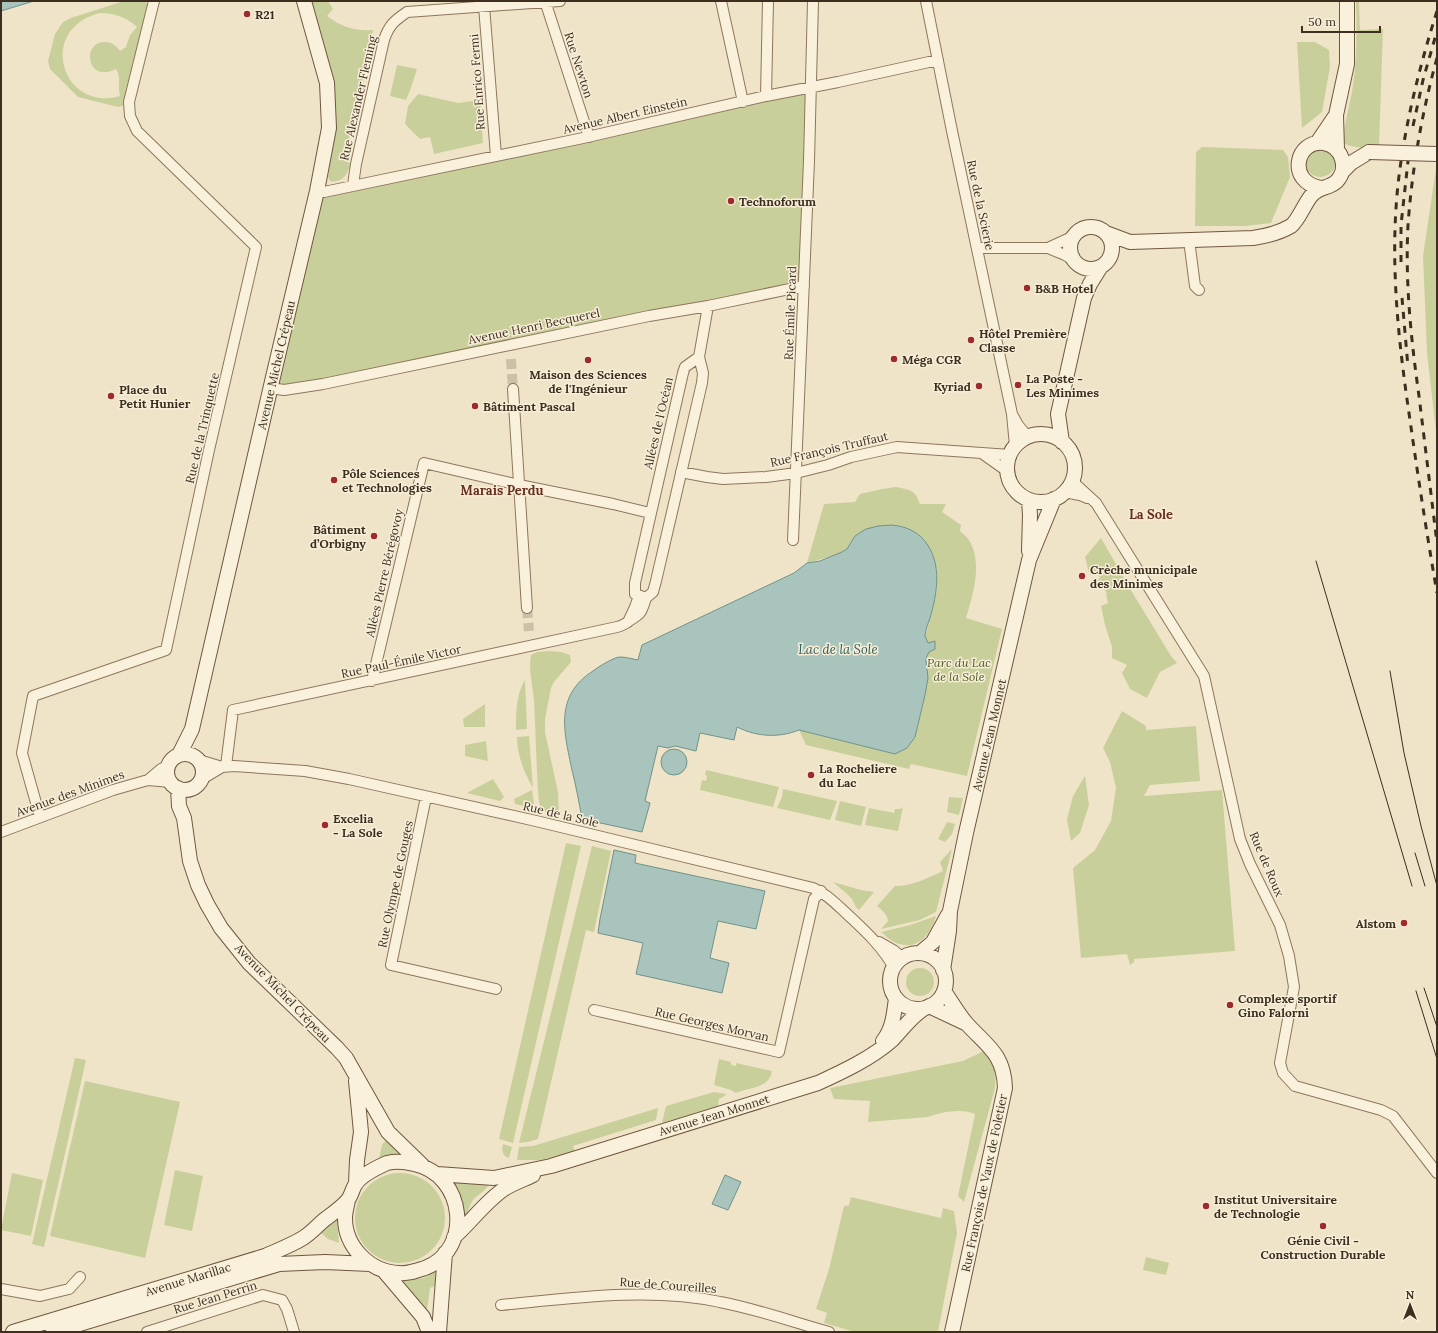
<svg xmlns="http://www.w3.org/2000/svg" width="1438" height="1333" viewBox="0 0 1438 1333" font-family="Lora,serif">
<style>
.green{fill:#c9cf9b;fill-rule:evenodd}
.water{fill:#a9c4bc;stroke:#6f938a}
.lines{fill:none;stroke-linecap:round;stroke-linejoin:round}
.street-tunnel{stroke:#ccc0a6;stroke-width:10;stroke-dasharray:10 5;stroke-linecap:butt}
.street-casing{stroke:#8d765c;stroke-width:12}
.secondary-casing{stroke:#6f573f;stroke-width:16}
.street{stroke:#faf1dc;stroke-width:10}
.secondary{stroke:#faf1dc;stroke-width:14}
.tram{stroke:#3d2e20;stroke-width:1}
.rail{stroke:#3d2e20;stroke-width:3;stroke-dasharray:7 7;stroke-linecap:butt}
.secondary-bridge-casing{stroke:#6f573f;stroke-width:16;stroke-linecap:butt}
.secondary-bridge{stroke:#faf1dc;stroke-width:14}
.poi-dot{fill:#9e2a2b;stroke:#f7eed8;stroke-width:1.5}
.labels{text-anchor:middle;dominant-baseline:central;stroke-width:3;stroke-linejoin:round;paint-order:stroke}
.poi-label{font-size:12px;font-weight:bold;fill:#3d2e20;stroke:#f7eed8;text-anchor:start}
.street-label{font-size:12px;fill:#3d2e20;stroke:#f7eed8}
.park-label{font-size:12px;font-style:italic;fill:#4d5a26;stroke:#f7eed8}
.neighbourhood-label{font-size:13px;font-weight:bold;fill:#6b2e1e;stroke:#f7eed8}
.water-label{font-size:13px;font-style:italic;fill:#2f5d5a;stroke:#f7eed8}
</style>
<rect width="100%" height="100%" fill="#f0e4c8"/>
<path class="green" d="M 124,1 L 145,1 L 148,5 L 148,11 L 124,105 L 120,107 L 114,106 L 78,97 L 50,69 L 48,61 L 55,34 L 63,22 L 71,18 ZM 100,13 C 114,13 126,17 137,27 L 130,35 L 126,47 L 120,51 C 116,45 111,42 104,42 C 81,43 87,84 116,69 C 122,79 117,84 120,96 C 62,113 36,29 100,13 Z
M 312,1 L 328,1 L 333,9 L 327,16 C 342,27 353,31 373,30 L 369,51 L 344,161 L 351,163 C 348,173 343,184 330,181 L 328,177 L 333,139 L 312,7 Z
M 1356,1 L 1359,1 L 1360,30 L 1383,29 L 1379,146 C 1367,148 1354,149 1343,143 C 1344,122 1350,106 1353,85 C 1357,56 1357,31 1356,1 Z
M 1297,42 L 1315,42 L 1329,50 L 1330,67 L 1322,112 L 1302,128 Z
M 397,65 L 417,69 L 411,88 L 406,100 L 390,96 Z
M 811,87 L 804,286 L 323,384 L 270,388 L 317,191 Z
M 418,94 L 458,103 L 480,100 L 483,143 L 434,154 L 430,137 L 420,139 L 405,124 L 408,106 Z
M 1202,147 L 1283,150 L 1288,157 L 1290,177 L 1271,223 L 1246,226 L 1195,226 L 1196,152 Z
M 1323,147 C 1326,150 1331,152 1333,155 C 1344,172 1315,189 1305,165 L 1312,150 Z
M 1437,162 L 1437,440 L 1427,353 L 1423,256 Z
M 896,487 C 911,490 915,490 920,504 L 946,504 L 942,512 L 961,525 L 960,531 C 963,534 967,537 969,540 C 983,563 973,595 966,618 L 1002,629 L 967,776 L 911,764 L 909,769 L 806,745 L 799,730 L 895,754 L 907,748 L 915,737 L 925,695 L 928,678 L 926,660 L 927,656 L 935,641 L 928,643 L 925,636 L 931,614 L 937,588 L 937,569 L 847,549 L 836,555 L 807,563 L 824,504 L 855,502 L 860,494 L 882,489 Z
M 1101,538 L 1129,587 L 1171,656 L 1177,663 L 1160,672 L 1147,698 L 1130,689 L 1122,673 L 1127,665 L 1112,658 L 1112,647 L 1105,625 L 1101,606 L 1108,603 L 1106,595 L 1107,594 L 1101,582 L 1099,582 L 1098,579 L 1100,578 L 1098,571 L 1089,573 L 1085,557 Z
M 550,651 L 561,652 L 570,655 L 571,662 L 554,682 L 551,688 L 545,719 L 545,732 L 558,792 L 559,818 C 549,816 543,811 539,803 C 536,769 536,735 534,701 C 533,686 528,670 531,655 L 537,652 Z
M 525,680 L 527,729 L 516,730 C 516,713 516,694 525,680 Z
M 485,704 L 485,727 L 464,727 L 463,719 Z
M 1122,711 L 1146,726 L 1146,730 L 1196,726 L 1200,781 L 1150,785 L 1144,796 L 1222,790 L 1235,951 L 1134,959 L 1134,962 L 1130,965 L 1127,954 L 1081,958 L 1073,868 L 1095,850 L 1111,821 L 1116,788 L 1110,762 L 1103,748 Z
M 529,736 L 533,788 C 524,772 517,755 517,737 Z
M 486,741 L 488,761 L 465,756 L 465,745 Z
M 706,770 L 779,787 L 773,807 L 700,790 L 702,780 L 706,781 L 707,776 L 705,775 Z
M 1085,776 L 1089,805 L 1080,833 L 1071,841 L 1067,819 L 1073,796 Z
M 493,779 L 504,797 L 500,801 L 467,793 Z
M 783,789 L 837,801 L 830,820 L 777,808 L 782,797 Z
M 532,790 L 534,803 L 533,808 L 515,804 L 514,799 Z
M 949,797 L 963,798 L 959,815 L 947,812 Z
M 840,801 L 866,807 L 861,826 L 835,820 Z
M 903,807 L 898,831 L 865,825 L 869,808 L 894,813 L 895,809 L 900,809 Z
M 947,822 L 955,824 L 952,834 L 945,842 L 938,839 Z
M 566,843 L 581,846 L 513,1143 L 499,1139 Z
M 592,846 L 611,851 L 594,932 L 586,930 L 538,1139 L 528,1142 L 519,1143 Z
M 952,849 L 936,912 L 920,920 L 881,929 L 888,921 C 887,914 882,910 877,906 L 895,886 C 913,886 927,878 943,871 L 940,862 Z
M 833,882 L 861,890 L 874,892 L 859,910 L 855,906 C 854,897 840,889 833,882 Z
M 936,916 C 935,921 932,926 930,930 C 922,944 909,949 894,942 C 890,940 885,935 881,932 L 910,925 Z
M906 982a14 14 0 1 1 28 0a14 14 0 1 1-28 0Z
M 984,1051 L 996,1067 L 995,1088 L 964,1202 L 958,1196 L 975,1114 C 962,1108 941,1112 928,1117 L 868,1122 L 870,1101 L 834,1099 L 830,1088 L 963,1061 Z
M 75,1058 L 86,1060 L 44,1247 L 32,1244 Z
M 719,1059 L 731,1062 L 731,1065 L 736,1066 L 736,1063 L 772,1071 C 769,1089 749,1087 736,1093 L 731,1090 L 714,1085 Z
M 85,1081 L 180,1102 L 145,1258 L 50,1236 Z
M 714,1092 L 726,1094 L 726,1095 L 719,1099 L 718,1106 L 662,1123 L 666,1106 Z
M 658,1108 L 656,1120 L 573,1146 L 575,1151 L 541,1160 L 517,1160 L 519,1147 L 533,1146 Z
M 387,1139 L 403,1154 L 379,1159 L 382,1145 Z
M 503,1144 L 512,1147 L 509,1158 C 503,1157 501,1150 503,1144 Z
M 175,1170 L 203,1176 L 192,1231 L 164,1225 Z
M355 1218a45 45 0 1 1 90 0a45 45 0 1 1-90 0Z
M 12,1173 L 43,1180 L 31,1236 L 1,1230 Z
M 451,1180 L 489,1184 C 485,1192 478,1194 473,1200 C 469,1206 469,1213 463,1217 Z
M 851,1197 L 941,1218 L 943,1208 L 954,1211 L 957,1233 L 938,1332 L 855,1332 L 824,1323 L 827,1313 L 816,1309 L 829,1269 L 844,1206 L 849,1205 Z
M 337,1216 L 339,1243 L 328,1239 L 320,1232 Z
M 1146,1257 L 1169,1263 L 1166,1275 L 1143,1270 Z
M 440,1268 L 437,1285 L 430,1288 L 427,1311 L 397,1280 L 424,1278 Z"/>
<path class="water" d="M 1,1 L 34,1 L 1,11 Z
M 891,525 C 906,526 919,532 927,544 C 942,566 937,594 930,618 C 928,624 925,630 925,636 L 928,643 L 935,641 L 935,649 L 929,652 L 927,656 L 926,660 L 928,678 L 925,695 L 915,737 L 907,748 L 895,754 L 799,730 C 779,738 757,737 737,727 L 734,740 L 700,733 L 696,751 L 675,746 L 668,748 L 658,746 L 645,801 L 650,803 L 642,832 L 582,819 C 579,802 576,786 572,770 C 564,732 554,696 593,671 C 598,667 614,657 620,657 C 626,657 633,659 638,660 L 642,645 L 794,573 L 807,563 L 820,561 L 842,552 L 847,549 L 855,536 L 866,529 L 878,526 Z
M661 762a13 13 0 1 1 26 0a13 13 0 1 1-26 0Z
M 614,850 L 636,855 L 635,863 L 765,891 L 756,929 L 718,921 L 710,958 L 729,963 L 722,993 L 636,974 L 643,943 L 598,933 L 600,919 Z
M 725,1175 L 741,1182 L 728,1210 L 712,1204 Z"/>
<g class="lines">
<path class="street-tunnel" d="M 511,359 L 513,389
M 527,608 L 529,631"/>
<defs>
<path id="street" d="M 545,1 L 589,137
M 721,1 L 743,102
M 926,1 L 952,131 L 1012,414 L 1015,446
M 484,6 L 496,156
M 766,96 L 768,1
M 353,185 L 356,164 L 384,40 C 389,25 394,21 407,12 L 560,1
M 317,191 L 324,192 L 583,138 L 766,96 L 838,82 L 938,60
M 1189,240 L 1195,286 L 1199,290
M 977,248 L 1048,248 L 1065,255 L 1073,260
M 1048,248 L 1074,236
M 699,357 L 703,373 L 702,383 L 656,581 L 653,592 L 646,598 L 635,594 L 635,583 L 683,373 L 685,367 Z
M 699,357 L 708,306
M 270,388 L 284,390 L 323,384 L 649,316 L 708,306 L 804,286
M 513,389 L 527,608
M 1013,416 L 1018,425 L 1028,437
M 983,454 L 1007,471
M 681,472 L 707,477 L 723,479 L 766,477 L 796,473 L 828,465 L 851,457 L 897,447 L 1010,455
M 1072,481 L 1096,503 L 1204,676 L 1240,839 L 1250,864 L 1280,925 L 1289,956 L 1294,987 L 1280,1063 L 1283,1073 L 1295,1086 L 1381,1110 L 1393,1116 L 1437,1173
M 1064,492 L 1080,495 L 1087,498
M 793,540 L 809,161 L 813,1
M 628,622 L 635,607 L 639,596
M 372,681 L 424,463 L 519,485 L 613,504 L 650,513
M 199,760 L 222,767 L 234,766 L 305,771 L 349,779 L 536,821 L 813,888 C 827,894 836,904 847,914 C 865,931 882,946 894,968
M 226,766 L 233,710 L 617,627 C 622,626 625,624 629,621 C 642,613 641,613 646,598
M 202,779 L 222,767
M 148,780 L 161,769 L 169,765
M 426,797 L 391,965 L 496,989
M 40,817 L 22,753 L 33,696 L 166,650 L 209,450 L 256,247 L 137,131 L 130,116 L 129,102 L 154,1
M 1,832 L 113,790 L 148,780 L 171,782
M 879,942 L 893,950 L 903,958
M 594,1010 L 779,1052 L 814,899 L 821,891
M 1,1289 L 40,1296 L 69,1289 L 80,1277
M 501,1305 C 572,1298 650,1287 720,1302 C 757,1309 793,1322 829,1332
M 147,1332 L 263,1295 L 282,1300 L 287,1309 L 294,1332"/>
<path id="secondary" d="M 1317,143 L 1336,115
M 1337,149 L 1336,115 L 1347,64 L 1347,1
M 1343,171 L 1351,163 L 1369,152
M1070 248a21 21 0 1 1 42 0a21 21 0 1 1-42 0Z
M 1106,233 L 1130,242 L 1253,238 C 1267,236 1279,233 1291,226 C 1298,221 1305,203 1311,196 C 1319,186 1329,189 1337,181 C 1349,168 1342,146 1324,143 C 1296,139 1286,182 1321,188
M1007 468a34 34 0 1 1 68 0a34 34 0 1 1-68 0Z
M 1062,442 L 1058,414 L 1084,298 L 1090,284 L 1100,268
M 1029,500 L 1030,515 L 1029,551
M167 772a18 18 0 1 1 36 0a18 18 0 1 1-36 0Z
M 179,755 L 192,729 L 273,377 L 317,191 L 329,128 L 327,83 L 304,1
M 178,788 L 179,806 L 184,818 L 190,861 L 198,885 L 207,904 L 221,928 L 249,963 L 337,1048 L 346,1058 L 388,1132 L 422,1165
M 920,953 L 933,942 L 948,915
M890 981a28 28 0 1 1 56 0a28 28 0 1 1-56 0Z
M 943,970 L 949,931 L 950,911 L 966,833 L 1029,560 L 1054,499
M 944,991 C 951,1001 958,1014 967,1024 C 987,1046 1004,1054 1005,1088 L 952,1332
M 929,1006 L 965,1023
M 883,1041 C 893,1029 894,1013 896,998
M 437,1174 L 494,1178 L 551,1166 L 818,1083 C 842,1072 872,1058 892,1040 C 903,1029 911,1016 925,1008
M 356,1183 L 357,1160 L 361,1132 L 356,1081
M 454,1237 C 471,1222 485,1202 504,1189 C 511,1184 525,1179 533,1175
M 384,1271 L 423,1317 L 429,1332
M 13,1332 L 265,1256 C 278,1250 292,1245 303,1238 C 311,1233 317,1226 324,1220 C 332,1214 341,1208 347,1201 C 351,1197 352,1190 355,1185 C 360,1176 378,1167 387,1163 C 396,1161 406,1162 414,1164 C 466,1175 473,1250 425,1268 C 416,1271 408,1274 399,1273 C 370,1272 345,1247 345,1218 C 345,1212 347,1206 348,1200
M 53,1332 L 279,1264 L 325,1262 L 370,1264
M 439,1332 L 445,1253"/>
</defs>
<use href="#street" class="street-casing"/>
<use href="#secondary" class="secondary-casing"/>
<use href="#street" class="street"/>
<use href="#secondary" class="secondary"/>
<path class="tram" d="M 1316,561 L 1412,886
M 1390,671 L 1404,753 L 1421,826 L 1437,886
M 1415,853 L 1425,886
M 1424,988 L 1437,1027
M 1416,991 L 1437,1059"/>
<path class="rail" d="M 1437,11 C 1420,65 1406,120 1399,176 C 1389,257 1398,339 1410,420 C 1418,477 1427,535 1437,593
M 1437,58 C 1422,112 1412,169 1408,225 C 1405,282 1411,339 1419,396 C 1425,445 1431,494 1437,543
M 1413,126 L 1423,80 L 1437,31
M 1401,262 L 1401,225 L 1409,152
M 1402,298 L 1408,367"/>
<defs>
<path id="secondary-bridge" d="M 1369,152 L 1437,154"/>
</defs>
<use href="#secondary-bridge" class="secondary-bridge-casing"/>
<use href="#secondary-bridge" class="secondary-bridge"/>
</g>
<g class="poi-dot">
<circle cx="247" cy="14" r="4"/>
<circle cx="731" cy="201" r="4"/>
<circle cx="1027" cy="288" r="4"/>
<circle cx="971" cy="340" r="4"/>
<circle cx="894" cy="359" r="4"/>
<circle cx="588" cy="360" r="4"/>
<circle cx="1018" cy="385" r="4"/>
<circle cx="979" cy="386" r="4"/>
<circle cx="111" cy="396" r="4"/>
<circle cx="475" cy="406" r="4"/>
<circle cx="334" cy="480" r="4"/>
<circle cx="374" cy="536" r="4"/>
<circle cx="1082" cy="576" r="4"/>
<circle cx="811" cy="775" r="4"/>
<circle cx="325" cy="825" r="4"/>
<circle cx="1404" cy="923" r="4"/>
<circle cx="1230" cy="1005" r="4"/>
<circle cx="1206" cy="1206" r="4"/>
<circle cx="1323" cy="1226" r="4"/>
</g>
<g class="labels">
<g class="poi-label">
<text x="255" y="14">R21</text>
<text x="739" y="201">Technoforum</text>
<text x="1035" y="288">B&amp;B Hotel</text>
<text x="979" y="333">Hôtel Première<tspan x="979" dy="14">Classe</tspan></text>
<text x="902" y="359">Méga CGR</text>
<text x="588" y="374" text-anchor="middle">Maison des Sciences<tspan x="588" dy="14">de l'Ingénieur</tspan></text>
<text x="1026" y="378">La Poste -<tspan x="1026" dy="14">Les Minimes</tspan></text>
<text x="971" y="386" text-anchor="end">Kyriad</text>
<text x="119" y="389">Place du<tspan x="119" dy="14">Petit Hunier</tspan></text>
<text x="483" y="406">Bâtiment Pascal</text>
<text x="342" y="473">Pôle Sciences<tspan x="342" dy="14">et Technologies</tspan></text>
<text x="366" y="529" text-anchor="end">Bâtiment<tspan x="366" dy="14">d’Orbigny</tspan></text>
<text x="1090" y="569">Crèche municipale<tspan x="1090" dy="14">des Minimes</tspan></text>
<text x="819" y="768">La Rocheliere<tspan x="819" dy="14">du Lac</tspan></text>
<text x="333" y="818">Excelia<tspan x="333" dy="14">- La Sole</tspan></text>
<text x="1396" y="923" text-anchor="end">Alstom</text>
<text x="1238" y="998">Complexe sportif<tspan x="1238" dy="14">Gino Falorni</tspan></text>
<text x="1214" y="1199">Institut Universitaire<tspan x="1214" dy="14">de Technologie</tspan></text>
<text x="1323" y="1240" text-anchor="middle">Génie Civil -<tspan x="1323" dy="14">Construction Durable</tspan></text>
</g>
<g class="street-label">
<text transform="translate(579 65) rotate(72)">Rue Newton</text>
<text transform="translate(477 82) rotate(-94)">Rue Enrico Fermi</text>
<text transform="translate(358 98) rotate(-77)">Rue Alexander Fleming</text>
<text transform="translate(625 115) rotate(-13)">Avenue Albert Einstein</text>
<text transform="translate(981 205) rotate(78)">Rue de la Scierie</text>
<text transform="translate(790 313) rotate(-88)">Rue Émile Picard</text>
<text transform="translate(534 326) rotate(-12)">Avenue Henri Becquerel</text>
<text transform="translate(276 365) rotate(-77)">Avenue Michel Crépeau</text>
<text transform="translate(658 423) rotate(-77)">Allées de l'Océan</text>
<text transform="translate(202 428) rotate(-77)">Rue de la Trinquette</text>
<text transform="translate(829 449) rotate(-13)">Rue François Truffaut</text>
<text transform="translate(384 573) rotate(-77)">Allées Pierre Bérégovoy</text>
<text transform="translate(401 661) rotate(-12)">Rue Paul-Émile Victor</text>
<text transform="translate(989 735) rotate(-77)">Avenue Jean Monnet</text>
<text transform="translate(70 793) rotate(-20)">Avenue des Minimes</text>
<text transform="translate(561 814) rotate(13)">Rue de la Sole</text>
<text transform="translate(1267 864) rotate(67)">Rue de Roux</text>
<text transform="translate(395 884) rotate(-78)">Rue Olympe de Gouges</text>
<text transform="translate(283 993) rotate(46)">Avenue Michel Crépeau</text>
<text transform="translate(712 1024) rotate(13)">Rue Georges Morvan</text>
<text transform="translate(714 1115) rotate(-17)">Avenue Jean Monnet</text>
<text transform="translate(984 1183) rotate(-78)">Rue François de Vaux de Foletier</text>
<text transform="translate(188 1279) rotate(-17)">Avenue Marillac</text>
<text transform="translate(668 1285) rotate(4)">Rue de Coureilles</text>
<text transform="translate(215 1297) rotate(-17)">Rue Jean Perrin</text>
</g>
<g class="park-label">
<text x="959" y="662">Parc du Lac<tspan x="959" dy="14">de la Sole</tspan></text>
</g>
<g class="neighbourhood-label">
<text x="502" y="490">Marais Perdu</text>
<text x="1151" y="514">La Sole</text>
</g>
<g class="water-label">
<text x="838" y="649">Lac de la Sole</text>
</g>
</g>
<rect width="1438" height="1333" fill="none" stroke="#3d2e20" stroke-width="4"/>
<g transform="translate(1410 1305)" stroke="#f7eed8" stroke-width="3" paint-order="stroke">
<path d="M0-3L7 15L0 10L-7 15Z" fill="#3d2e20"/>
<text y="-6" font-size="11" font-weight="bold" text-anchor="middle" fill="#3d2e20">N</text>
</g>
<path d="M1302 26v6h78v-6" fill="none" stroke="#3d2e20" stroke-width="2"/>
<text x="1308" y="26" font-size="12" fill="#3d2e20" stroke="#f7eed8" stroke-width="3" paint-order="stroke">50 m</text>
</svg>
